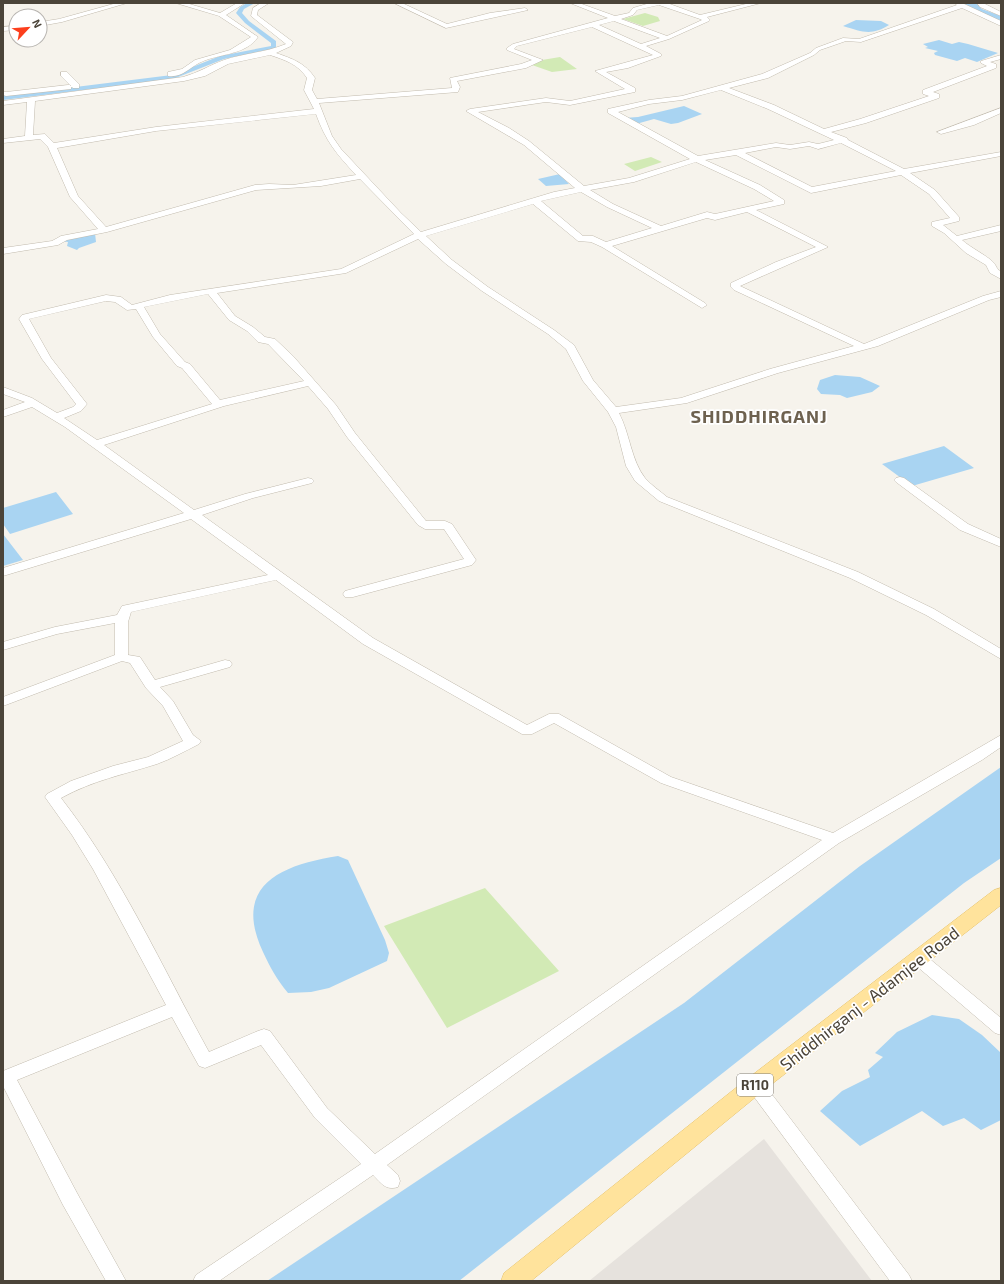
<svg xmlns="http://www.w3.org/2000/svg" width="1004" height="1284" viewBox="0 0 1004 1284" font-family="'Exo 2',sans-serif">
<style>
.industrial{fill:#e6e2dd}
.green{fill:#d2eab5}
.water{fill:#a9d4f2}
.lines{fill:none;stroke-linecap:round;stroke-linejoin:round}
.canal{fill:#a9d4f2;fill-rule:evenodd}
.minor-casing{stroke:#c2bbae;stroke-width:1}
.major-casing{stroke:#e6c16a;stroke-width:1}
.minor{fill:#fff;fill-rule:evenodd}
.major{fill:#ffe39c;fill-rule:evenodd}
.labels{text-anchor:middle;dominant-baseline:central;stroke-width:3.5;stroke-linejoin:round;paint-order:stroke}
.shield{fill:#fff;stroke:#817c74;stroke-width:1}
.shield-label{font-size:13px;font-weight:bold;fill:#4b4439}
.near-street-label{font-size:17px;fill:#4b4439;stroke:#fff}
.district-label{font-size:18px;font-weight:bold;letter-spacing:1px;fill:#6e6250;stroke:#fff}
</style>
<rect width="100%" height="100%" fill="#f6f3ec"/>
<path class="industrial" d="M 764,1139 L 872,1281 L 589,1281 Z"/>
<path class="green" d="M 645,13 L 658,17 L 660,21 L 643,26 L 623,19 Z
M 560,57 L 577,69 L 552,72 L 532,65 L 542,60 Z
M 651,157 L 662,162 L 635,171 L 624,164 Z
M 485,888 L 559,971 L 447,1028 L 384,926 Z"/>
<path class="water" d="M 960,3 L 976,3 L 982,9 L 1001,16 L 1001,21 Z
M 856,20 L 881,21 L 889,25 C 871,36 863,32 843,26 Z
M 939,40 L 952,44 L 959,42 L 968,44 L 998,53 L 977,62 L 965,58 L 957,61 L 935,55 L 934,53 L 938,51 L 925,48 L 928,47 L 923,44 Z
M 684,106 L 702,114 L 678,123 L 671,124 L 654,119 L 636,124 L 624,118 L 638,117 Z
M 560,174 L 569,184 L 546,186 L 538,179 Z
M 95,233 L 96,242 L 79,248 L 77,250 L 67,246 L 68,242 L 59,241 Z
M 835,375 L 860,377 L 880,386 L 872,392 L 847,398 L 840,395 L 821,394 L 817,389 L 820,380 Z
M 944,446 L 974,468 L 912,486 L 882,464 Z
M 56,492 L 73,514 L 10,534 L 3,524 L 3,508 Z
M 3,534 L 23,560 L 3,566 Z
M 1001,767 L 1001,858 L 964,883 L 459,1281 L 267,1281 L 684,1003 L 860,866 Z
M 338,856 L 348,860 L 385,940 L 389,953 L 387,961 L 329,988 L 311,992 L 288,993 C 276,978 271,969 263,952 C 232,886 280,865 338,856 Z
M 932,1015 L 959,1019 L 982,1035 L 1001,1053 L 1001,1120 L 981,1130 L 964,1118 L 943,1126 L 922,1111 L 860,1146 L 820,1111 L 842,1091 L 870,1077 L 868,1070 L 883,1057 L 875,1053 L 897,1032 Z"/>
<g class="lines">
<path class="canal" d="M 247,3 L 255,3 L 244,9 L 242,13 L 249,21 L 276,41 L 276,48 L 224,59 L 173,79 L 3,100 L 3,96 L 172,75 L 220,56 L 271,46 L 271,43 L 245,23 L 236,13 L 240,7 Z"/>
<defs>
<path id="minor" d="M 117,3 L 127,3 L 62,22 L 40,26 L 40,22 L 59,19 Z
M 176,3 L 186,3 L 220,13 L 237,3 L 245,3 L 226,15 L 258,37 C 245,56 218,53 199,63 C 189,68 182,78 168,76 L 168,72 L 182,69 L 195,60 L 230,50 L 251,37 L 219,16 Z
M 261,3 L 269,3 L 258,10 L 257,15 L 293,42 L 291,46 L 276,53 C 293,59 305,63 315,78 L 312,90 L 317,99 L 452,88 L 450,78 L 521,64 L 532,60 L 507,50 L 507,48 L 513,44 L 608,18 L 570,3 L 579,3 L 615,16 L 629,13 L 633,8 L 650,3 L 667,3 L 700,15 L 750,3 L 761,3 L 707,17 L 710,20 L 709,21 L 669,39 L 646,46 L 661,54 L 661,56 L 628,68 L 606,72 L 635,88 L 635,92 L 570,105 L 546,102 L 478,112 L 509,128 L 529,141 L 584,186 L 629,178 L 690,159 L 608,113 L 608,109 L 649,100 L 682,96 L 762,74 L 810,53 L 816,48 L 843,38 L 859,39 L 957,5 L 954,3 L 962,3 L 1001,21 L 1001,26 L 962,8 L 861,42 L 846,41 L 820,50 L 814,55 L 768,78 L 729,88 L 774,105 L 824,129 L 860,119 L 929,96 L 923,94 L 923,90 L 987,66 L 981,63 L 981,61 L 1001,55 L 1001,59 L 990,62 L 996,64 L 996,68 L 933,92 L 939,94 L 939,98 L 866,123 L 831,132 L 847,138 L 848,140 L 904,169 L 1001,152 L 1001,156 L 910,173 L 935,190 L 959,217 L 959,221 L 943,225 L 957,236 L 1001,225 L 1001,231 L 962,240 C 971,248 986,255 993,262 C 997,266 996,269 1001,272 L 1001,279 L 990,273 L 986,265 L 966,253 L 944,233 L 932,226 L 932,222 L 950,218 L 929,194 L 901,175 L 811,193 L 736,155 L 705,160 L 760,185 L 784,200 L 784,204 L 756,210 L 828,247 L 740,286 L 864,344 L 983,296 L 1001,291 L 1001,297 L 989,300 L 878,346 L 778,373 L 687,403 L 619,413 C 630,434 631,460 645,478 C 651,485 660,491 667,497 L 858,572 L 934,609 L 1001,649 L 1001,659 L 926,615 L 850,578 L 659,501 L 635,481 L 626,466 L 616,427 L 608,412 L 583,381 L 566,349 L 548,334 L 482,291 L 446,264 L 418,239 L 346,273 L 217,293 L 235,316 L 253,327 L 265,337 L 275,339 L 293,356 L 336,405 L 355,433 L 426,521 L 445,521 L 452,524 L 476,560 L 472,565 L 353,597 L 345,597 L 343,594 L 345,591 L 464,559 L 444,529 L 425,529 L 418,525 L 347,437 L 328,409 L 308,386 L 224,406 L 104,445 L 194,510 L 245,494 L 308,478 L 312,479 L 314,481 L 312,483 L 253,498 L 202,515 L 373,638 L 527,725 L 549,714 L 559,714 L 671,777 L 833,833 L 1001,735 L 1001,747 L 982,760 L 839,843 L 387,1165 L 398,1175 L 400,1181 L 398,1187 C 386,1191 381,1183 373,1175 L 219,1281 L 193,1281 L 196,1275 L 361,1164 L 315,1118 L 261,1045 L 205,1068 L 199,1066 L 172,1017 L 17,1080 L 77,1193 L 126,1281 L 106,1281 L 63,1205 L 3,1086 L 3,1071 L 166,1005 L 93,869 L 72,835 L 45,797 L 47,794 L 71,781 L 113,766 L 148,757 L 183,741 L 163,706 L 146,688 L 130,663 L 122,661 L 3,706 L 3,697 L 115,655 L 115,623 L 57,634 L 3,650 L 3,642 L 55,627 L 117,615 L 122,606 L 268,575 L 191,519 L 3,576 L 3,568 L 184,513 L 65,427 L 32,407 L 3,417 L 3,410 L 25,402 L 3,394 L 3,387 L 32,398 L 57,413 L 73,407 L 76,404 L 42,359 L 19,319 L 22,315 L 106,295 L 121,297 L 132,305 L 170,295 L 341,269 L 414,234 L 360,179 L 321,186 L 256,190 L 107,232 L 67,240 L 58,245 L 3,254 L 3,248 L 52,241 L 61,236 L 98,229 L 70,197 L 48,147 L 40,139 L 3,143 L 3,139 L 25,136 L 27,102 L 3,105 L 3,101 L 183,77 C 198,73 210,65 224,60 C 245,53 264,53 286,44 L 251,16 L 253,8 ZM 659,5 L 700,19 L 702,20 L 667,36 L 621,19 L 633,15 L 637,10 ZM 614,21 L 660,38 L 641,44 L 599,25 ZM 592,27 L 653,55 L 595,71 L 625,89 L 570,101 L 546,98 L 470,109 L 466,111 L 524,145 L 575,188 L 554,192 L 421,232 L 401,213 L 341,149 L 332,136 L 319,103 L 458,92 L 460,87 L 457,81 L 526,68 L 543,60 L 514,49 L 517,46 ZM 270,55 C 285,60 298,64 307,78 L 304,90 L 314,109 L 156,127 L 54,143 L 45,134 L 33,135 L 35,101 L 184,81 L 205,76 L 228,64 ZM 721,90 L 768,109 L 834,140 L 818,144 L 809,142 L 790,145 L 776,143 L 698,156 L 618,112 L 649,104 L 682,100 ZM 316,114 C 326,142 336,153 356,175 L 293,185 L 269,184 L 255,185 L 106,227 L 78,196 L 57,148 L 156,131 ZM 841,143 L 896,171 L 812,187 L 745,153 L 776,147 L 790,149 L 809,146 L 818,149 ZM 696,162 L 754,189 L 774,201 L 715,214 L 707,212 L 661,226 L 613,204 L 590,190 L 634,182 ZM 581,192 L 607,207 L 652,228 L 606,242 L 593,236 L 583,236 L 541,201 ZM 533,204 L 578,241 L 591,242 L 602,247 L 702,308 L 707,305 L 705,303 L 612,246 L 707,218 L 715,220 L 747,212 L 816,247 L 776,262 L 731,283 L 731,287 L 734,290 L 854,346 L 770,369 L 681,398 L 616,407 L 593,380 L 574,345 L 554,330 L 488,287 L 452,260 L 426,236 ZM 208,294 L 229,320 L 247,331 L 258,342 L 268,344 L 304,381 L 220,400 L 190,364 L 185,362 L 160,334 L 144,307 ZM 106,301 L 115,302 L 127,310 L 136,309 L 153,337 L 177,366 L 182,368 L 212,404 L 97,440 L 64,418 L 81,411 L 87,404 L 51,358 L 29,319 ZM 276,580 L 363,644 L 522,734 L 532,734 L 554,723 L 661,783 L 822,840 L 375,1154 L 327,1108 L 270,1031 L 264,1029 L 258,1031 L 209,1052 C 162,967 121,875 61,798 C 94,780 122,775 157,764 C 171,759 185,751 199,744 L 201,741 L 193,735 L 173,701 L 160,687 L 230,667 L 232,664 L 230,661 L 225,660 L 155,680 L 140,657 L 128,655 L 128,622 L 131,612 Z
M 394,3 L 402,3 L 447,24 L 490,13 L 525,8 L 528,10 L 446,28 Z
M 977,3 L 983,3 L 1001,12 L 1001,16 L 980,7 Z
M 16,26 L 16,30 L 3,31 L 3,27 Z
M 61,72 L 67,72 L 79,84 L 79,88 L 73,88 L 61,76 Z
M 68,85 L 71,85 L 71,89 L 6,96 L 3,95 L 3,92 L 6,92 Z
M 1001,108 L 1001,113 L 974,125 L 941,134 L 937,132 Z
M 900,477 L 904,478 L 968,524 L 1001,539 L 1001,547 L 960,530 L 896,482 L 894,480 L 896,478 Z
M 919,953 L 925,955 L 1001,1018 L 1001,1035 L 995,1033 L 913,963 L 911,959 L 913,955 Z
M 755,1078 L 761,1080 L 909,1275 L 912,1281 L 890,1281 L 749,1090 L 746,1085 L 749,1080 Z"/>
<path id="major" d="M 1001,888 L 1001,905 L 763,1091 L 531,1281 L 501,1281 L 504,1273 L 747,1079 L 994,890 Z"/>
</defs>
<use href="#minor" class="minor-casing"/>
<use href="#major" class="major-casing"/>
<use href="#minor" class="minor"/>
<use href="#major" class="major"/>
</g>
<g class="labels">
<rect class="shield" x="737" y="1074" width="36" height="22" rx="3"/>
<g class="shield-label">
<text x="755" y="1085">R110</text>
</g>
<g class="near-street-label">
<text transform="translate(869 998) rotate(-38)">Shiddhirganj - Adamjee Road</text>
</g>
<g class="district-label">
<text x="759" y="416">SHIDDHIRGANJ</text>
</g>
</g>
<rect width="1004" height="1284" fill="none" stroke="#4b4439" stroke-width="8"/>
<g transform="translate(28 28) rotate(64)"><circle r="19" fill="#ffffff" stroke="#b7b4b0"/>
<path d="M0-3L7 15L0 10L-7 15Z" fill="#fc3f1d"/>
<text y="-6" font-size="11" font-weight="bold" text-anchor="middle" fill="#4b4439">N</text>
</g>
</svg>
